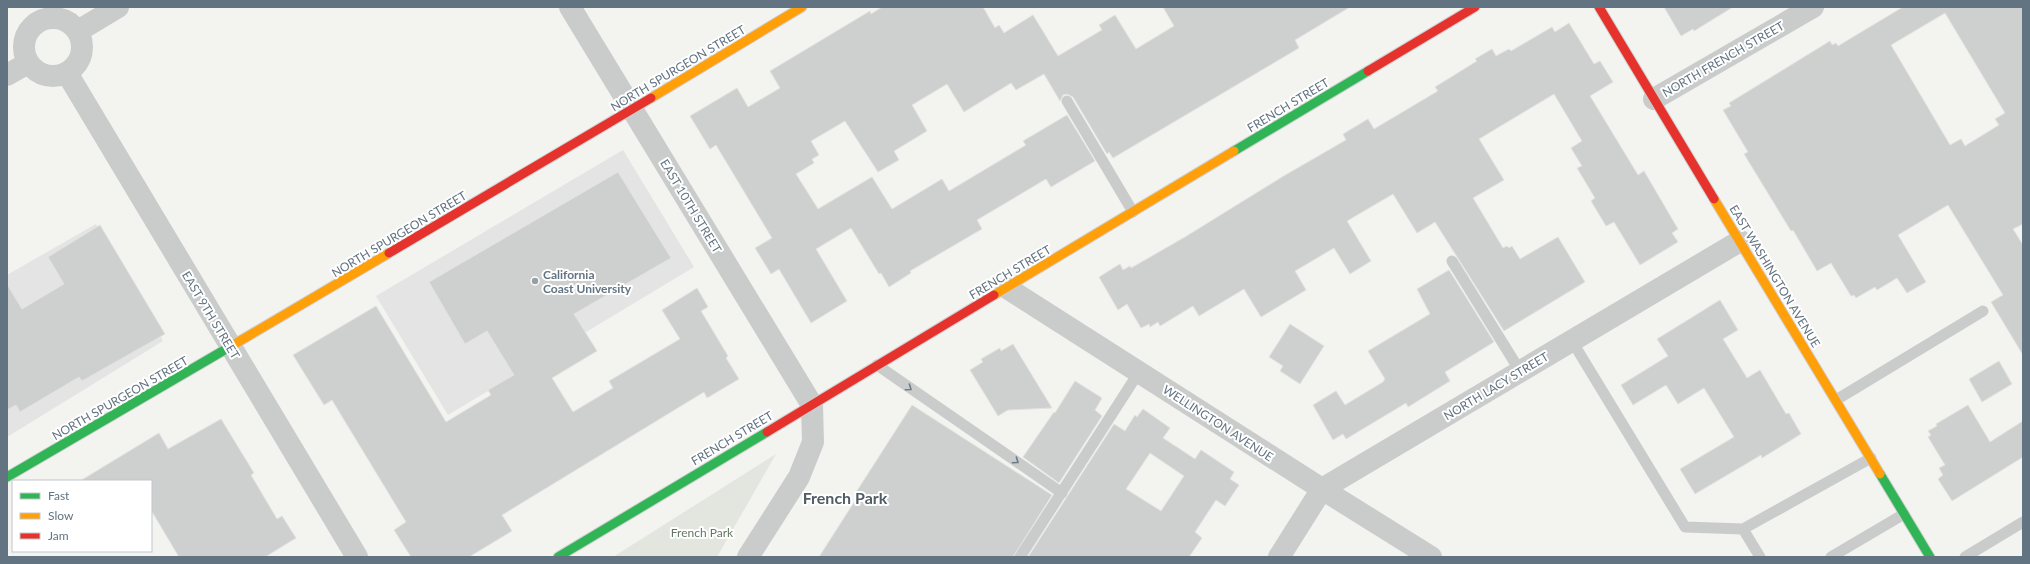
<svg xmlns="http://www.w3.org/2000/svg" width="2030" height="564" viewBox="0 0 2030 564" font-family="Lato,sans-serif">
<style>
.built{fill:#e3e4e3}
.green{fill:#e2e6de}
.building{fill:#cecfcf;stroke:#e2e2e0;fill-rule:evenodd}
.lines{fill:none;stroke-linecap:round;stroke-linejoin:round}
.fast-casing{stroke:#cfd1d0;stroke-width:11}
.slow-casing{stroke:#cfd1d0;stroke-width:11}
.jam-casing{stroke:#cfd1d0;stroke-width:11}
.lane{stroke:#cacccc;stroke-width:11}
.street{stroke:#cacccc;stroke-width:22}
.fast{stroke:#30b455;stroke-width:9}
.slow{stroke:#ff9f0a;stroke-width:9}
.jam{stroke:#e5322d;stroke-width:9}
.oneway{stroke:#6c7c88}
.poi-dot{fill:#95a0a8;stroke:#fff;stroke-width:1.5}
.labels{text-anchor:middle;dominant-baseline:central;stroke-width:4;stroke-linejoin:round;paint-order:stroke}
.street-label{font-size:12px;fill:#627381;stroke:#fff}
.poi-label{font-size:12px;font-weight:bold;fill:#627381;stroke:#fff;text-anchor:start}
.park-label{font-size:12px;fill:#657861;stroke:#fff}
.district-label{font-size:16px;font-weight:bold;fill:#505c66;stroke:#fff}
</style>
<rect width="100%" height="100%" fill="#f3f3f0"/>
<path class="built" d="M 623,150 L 694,267 L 448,415 L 376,296 Z
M 96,224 L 163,341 L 7,437 L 7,275 Z"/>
<path class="green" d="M 776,454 L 717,557 L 613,557 Z"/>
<path class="building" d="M 882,7 L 983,7 L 995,28 L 999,25 L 1004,33 L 1033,15 L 1058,56 L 1102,30 L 1099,25 L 1115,15 L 1136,49 L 1174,26 L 1163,7 L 1350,7 L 1295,40 L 1299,48 L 1113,158 L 1109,152 L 1107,154 L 1073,97 L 1067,94 L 1063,95 L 1060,101 L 1044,74 L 1016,90 L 1011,83 L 964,112 L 947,84 L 912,105 L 927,131 L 894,151 L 899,160 L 878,172 L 845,121 L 811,141 L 819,155 L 812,159 L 814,163 L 796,174 L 818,209 L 872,177 L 892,209 L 942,179 L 949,191 L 1026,145 L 1023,141 L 1067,115 L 1095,161 L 1051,187 L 1046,179 L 977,220 L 982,229 L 910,271 L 911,273 L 889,287 L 881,273 L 879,274 L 851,228 L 816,249 L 847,301 L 811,323 L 779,269 L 771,274 L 755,248 L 772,238 L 716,145 L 710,149 L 690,116 L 737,88 L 748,107 L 780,88 L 770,71 L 870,11 L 871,14 Z
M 1664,7 L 1733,7 L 1694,31 L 1693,29 L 1681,36 Z
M 1903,7 L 2023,7 L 2023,224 L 2013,229 L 2023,245 L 2023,355 L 1991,302 L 2003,295 L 1948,205 L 1898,235 L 1926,282 L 1907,293 L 1897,278 L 1877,290 L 1875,287 L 1856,298 L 1854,295 L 1851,296 L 1831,263 L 1817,271 L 1793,230 L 1791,231 L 1744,154 L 1748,152 L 1723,110 L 1731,106 L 1729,103 L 1830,41 L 1832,45 L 1836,43 L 1838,46 ZM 1945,13 L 2005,113 L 1995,119 L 1999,125 L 1965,146 L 1961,139 L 1950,145 L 1891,45 Z
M 1569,23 L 1594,64 L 1600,61 L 1613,82 L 1590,96 L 1638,175 L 1644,171 L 1678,229 L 1672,233 L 1678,242 L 1640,265 L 1614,222 L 1606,226 L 1591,201 L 1595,198 L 1577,168 L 1582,166 L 1571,148 L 1582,141 L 1554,94 L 1479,139 L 1504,180 L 1473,198 L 1503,248 L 1507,246 L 1509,248 L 1512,246 L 1520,259 L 1558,237 L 1585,282 L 1504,331 L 1435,222 L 1417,233 L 1393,194 L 1347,221 L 1371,261 L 1350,274 L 1334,248 L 1295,271 L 1306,290 L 1261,317 L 1244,289 L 1199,316 L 1193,306 L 1160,326 L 1158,322 L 1150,327 L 1149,324 L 1141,328 L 1127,304 L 1118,310 L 1099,277 L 1120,264 L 1123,270 L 1130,266 L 1131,268 L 1185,237 L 1282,177 L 1346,140 L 1343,134 L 1368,119 L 1374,129 L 1438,91 L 1435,87 L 1477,61 L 1475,59 L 1492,49 L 1496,56 L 1509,49 L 1511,51 L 1552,27 L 1555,32 Z
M 618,172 L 671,258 L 574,314 L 597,351 L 552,378 L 573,412 L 613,388 L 609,381 L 680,339 L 662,310 L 697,288 L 708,307 L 701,311 L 728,356 L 726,358 L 739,379 L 707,398 L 704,392 L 502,515 L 512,531 L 469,557 L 411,557 L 394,530 L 406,522 L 332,400 L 324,405 L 293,355 L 376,306 L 446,422 L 491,395 L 488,390 L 514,375 L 487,331 L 465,344 L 429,282 Z
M 100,225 L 165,334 L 82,381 L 79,377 L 20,412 L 16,405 L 7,410 L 7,284 L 22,309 L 64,284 L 48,257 Z
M 1449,270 L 1494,342 L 1445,372 L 1450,381 L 1408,407 L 1406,403 L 1346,439 L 1343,434 L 1333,440 L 1313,405 L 1336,391 L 1345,405 L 1383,382 L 1385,379 L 1368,351 L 1430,314 L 1417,289 Z
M 1720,300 L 1738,330 L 1723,339 L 1747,378 L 1760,370 L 1786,414 L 1789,413 L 1801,434 L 1762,458 L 1761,455 L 1695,494 L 1680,469 L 1734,437 L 1704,388 L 1678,404 L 1666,385 L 1633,405 L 1621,385 L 1668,356 L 1657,339 Z
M 1290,324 L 1324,346 L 1300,384 L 1280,371 L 1283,366 L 1269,357 Z
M 1013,344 L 1052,408 L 1008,410 L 998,416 L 970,370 L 983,362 L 981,359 L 1000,348 L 1001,351 Z
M 1999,361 L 2012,384 L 1982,402 L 1969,379 Z
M 1075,381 L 1102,398 L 1095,410 L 1102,416 L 1059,483 L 1023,457 L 1054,412 L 1055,413 Z
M 912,405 L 1052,495 L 1013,557 L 819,557 L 858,496 L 855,494 Z
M 1968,405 L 1990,442 L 2023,421 L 2023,457 L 1952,501 L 1938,479 L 1943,475 L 1939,468 L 1945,465 L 1928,437 L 1931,435 L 1928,431 L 1937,426 L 1936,424 Z
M 1143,409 L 1170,428 L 1163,438 L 1195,459 L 1201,450 L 1234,472 L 1230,479 L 1239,485 L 1225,506 L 1216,500 L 1195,532 L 1202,538 L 1189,557 L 1028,557 L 1114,424 L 1125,431 L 1135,415 L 1137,417 ZM 1150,453 L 1184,476 L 1161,511 L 1126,489 Z
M 221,419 L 254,473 L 251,475 L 277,519 L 282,516 L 296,538 L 265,557 L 179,557 L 151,510 L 151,481 L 80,481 L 159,433 L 168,449 Z"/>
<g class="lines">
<defs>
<path id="fast" d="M 1234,151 L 1368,71
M 1880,474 L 1930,557
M 7,477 L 233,345
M 558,557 L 767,432"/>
<path id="slow" d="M 651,98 L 802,7
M 1714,199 L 1880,474
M 994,295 L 1234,151
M 233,345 L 389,253"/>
<path id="jam" d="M 1599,7 L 1714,199
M 1368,71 L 1475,7
M 389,253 L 651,98
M 767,432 L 994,295"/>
</defs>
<use href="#fast" class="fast-casing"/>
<use href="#slow" class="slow-casing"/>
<use href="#jam" class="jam-casing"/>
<path class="lane" d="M 1067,101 L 1133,212
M 1452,261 L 1520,371
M 1572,341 L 1685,527 L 1743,529 L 1871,458
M 877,365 L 1062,493
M 1836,400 L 1983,311
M 1743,529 L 1760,557
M 1020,557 L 1139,372
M 1831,557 L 1904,514
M 1965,557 L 2023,522"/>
<path class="street" d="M 570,7 L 812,405 L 813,442 L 799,477 L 748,557
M24 47a29 29 0 1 1 58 0a29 29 0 1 1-58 0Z
M 78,31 L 118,7
M 67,73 L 357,557
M 7,75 L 28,63
M 1654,99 L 1813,7
M 1007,288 L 1322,489 L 1431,557
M 1279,557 L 1322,489 L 1740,241"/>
<use href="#fast" class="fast"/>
<use href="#slow" class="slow"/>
<use href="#jam" class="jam"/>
</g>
<defs><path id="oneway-chevron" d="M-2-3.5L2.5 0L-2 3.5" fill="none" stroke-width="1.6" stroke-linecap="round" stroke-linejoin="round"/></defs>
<g class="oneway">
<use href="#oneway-chevron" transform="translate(909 388) rotate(35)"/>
<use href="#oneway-chevron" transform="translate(1016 461) rotate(35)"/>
</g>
<circle class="poi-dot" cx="535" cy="281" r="4"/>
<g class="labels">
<g class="street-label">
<text transform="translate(1723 59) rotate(-30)">NORTH FRENCH STREET</text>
<text transform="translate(678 68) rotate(-31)">NORTH SPURGEON STREET</text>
<text transform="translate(1288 105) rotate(-31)">FRENCH STREET</text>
<text transform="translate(691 206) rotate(59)">EAST 10TH STREET</text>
<text transform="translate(399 234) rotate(-31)">NORTH SPURGEON STREET</text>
<text transform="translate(1010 272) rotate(-31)">FRENCH STREET</text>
<text transform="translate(1775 276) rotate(59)">EAST WASHINGTON AVENUE</text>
<text transform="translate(211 315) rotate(59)">EAST 9TH STREET</text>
<text transform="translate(1496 386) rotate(-31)">NORTH LACY STREET</text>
<text transform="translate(120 398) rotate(-30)">NORTH SPURGEON STREET</text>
<text transform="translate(1218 423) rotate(33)">WELLINGTON AVENUE</text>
<text transform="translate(732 438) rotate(-31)">FRENCH STREET</text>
</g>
<g class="poi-label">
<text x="543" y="274">California<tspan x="543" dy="14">Coast University</tspan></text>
</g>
<g class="park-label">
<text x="702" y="532">French Park</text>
</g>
<g class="district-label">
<text x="845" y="497">French Park</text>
</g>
</g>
<rect width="2030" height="564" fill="none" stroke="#627381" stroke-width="16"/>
<rect x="12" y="480" width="140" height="72" fill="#ffffff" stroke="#c0c7cd"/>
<rect x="20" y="493" width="20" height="6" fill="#30b455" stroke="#c0c7cd"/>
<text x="48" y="500" font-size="12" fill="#627381">Fast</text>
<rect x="20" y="513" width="20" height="6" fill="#ff9f0a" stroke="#c0c7cd"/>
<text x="48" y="520" font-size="12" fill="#627381">Slow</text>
<rect x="20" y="533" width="20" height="6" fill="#e5322d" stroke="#c0c7cd"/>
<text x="48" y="540" font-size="12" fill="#627381">Jam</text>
</svg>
